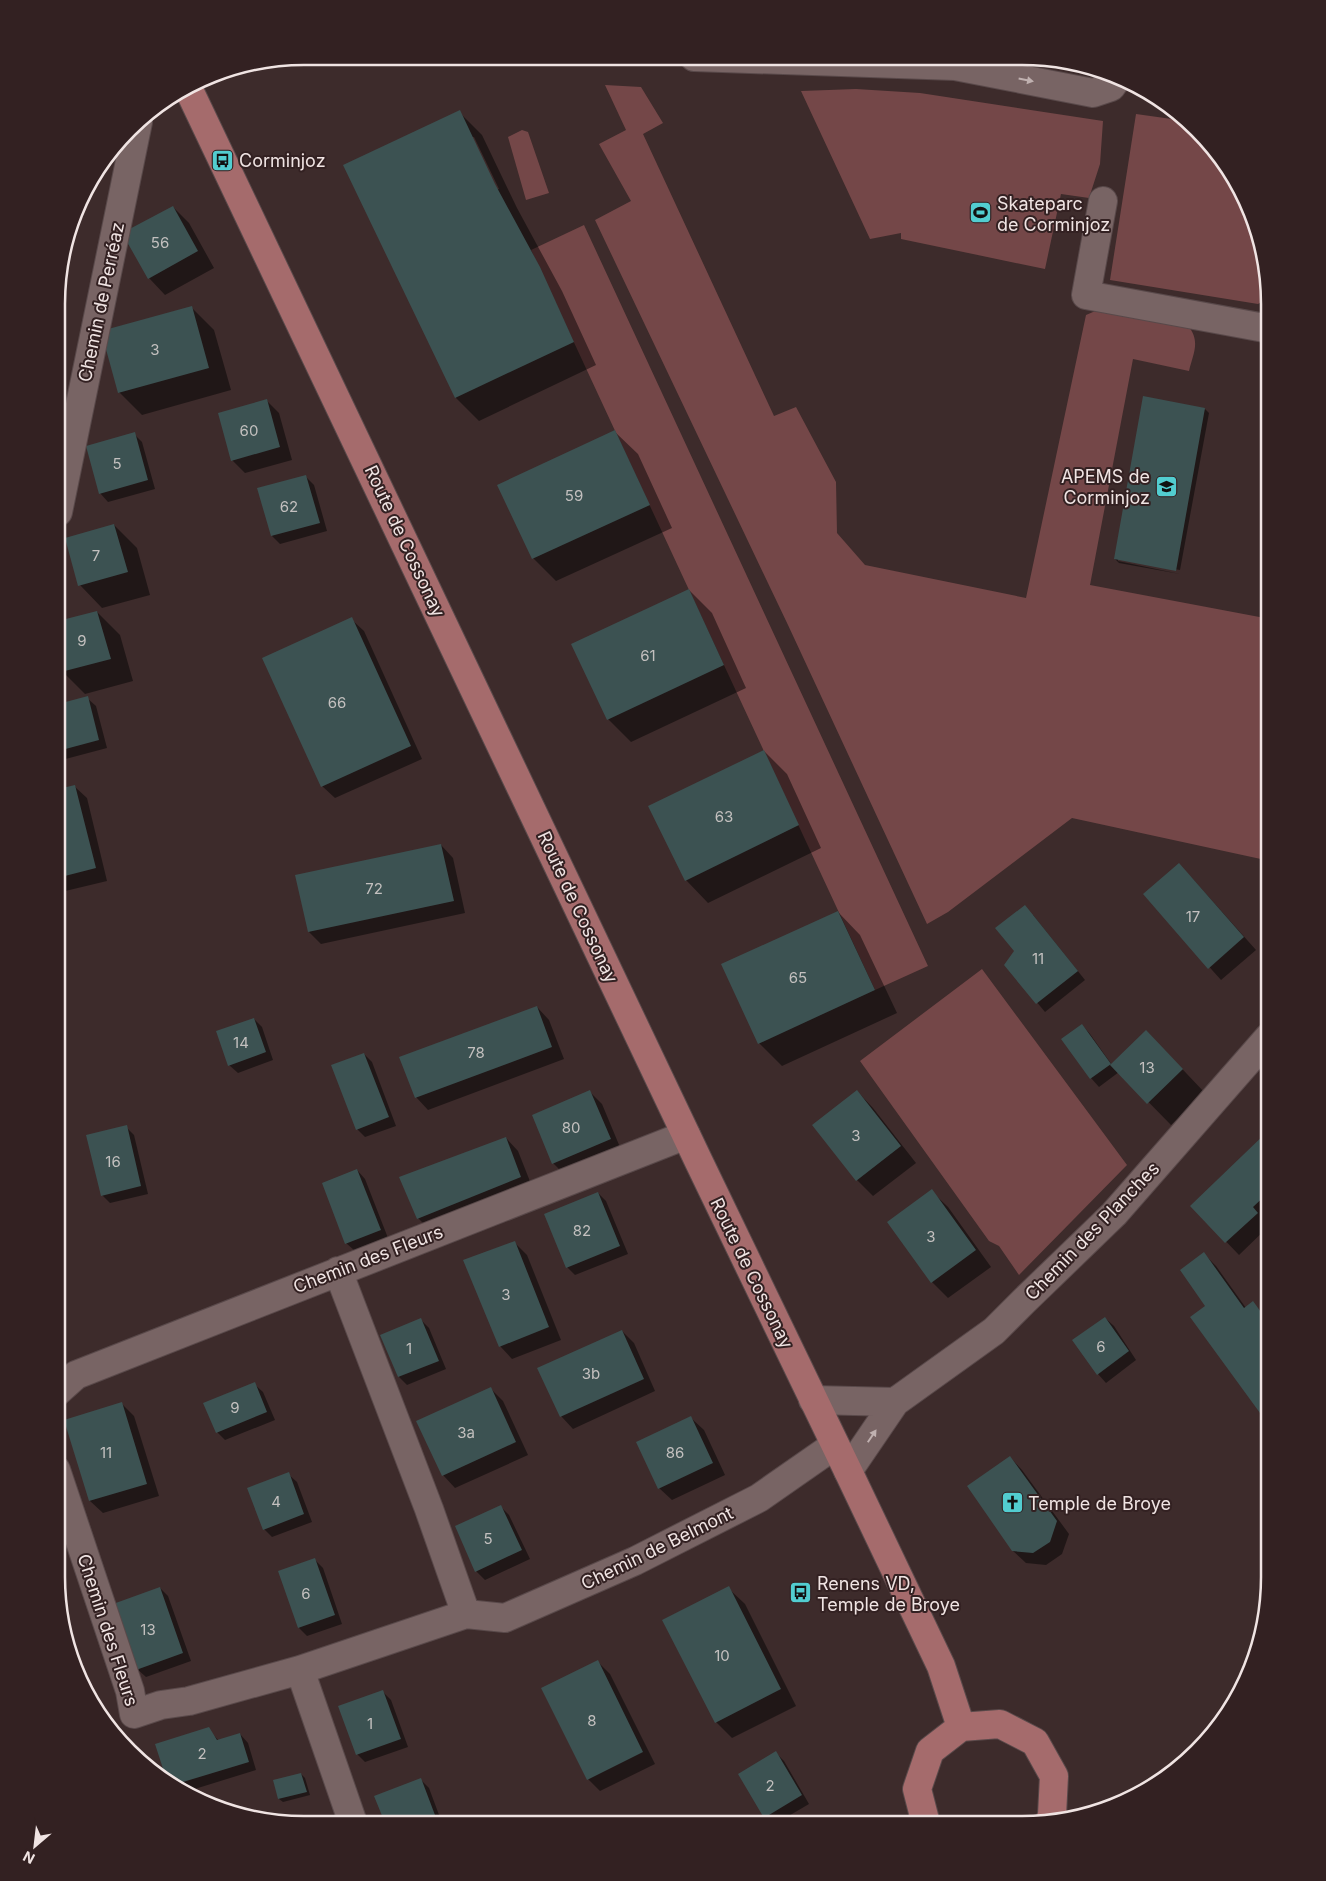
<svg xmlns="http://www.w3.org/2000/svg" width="1326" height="1881" viewBox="0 0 1326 1881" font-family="Inter,sans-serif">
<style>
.green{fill:#744748}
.shadow{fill:#0007;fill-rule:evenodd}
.building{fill:#3c5252}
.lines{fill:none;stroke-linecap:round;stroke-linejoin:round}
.street-casing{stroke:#59494a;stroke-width:30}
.primary-casing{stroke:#59494a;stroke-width:30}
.street{stroke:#786464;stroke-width:28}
.primary{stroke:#a56b6c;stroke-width:28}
.oneway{fill:#c0b1b0}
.labels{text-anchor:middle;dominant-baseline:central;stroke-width:4;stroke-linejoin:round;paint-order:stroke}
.number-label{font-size:15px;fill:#c3c0bf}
.poi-label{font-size:18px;fill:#f0e4e3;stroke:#332122;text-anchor:start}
.street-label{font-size:18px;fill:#f0e4e3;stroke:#332122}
.rim{fill:none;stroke:#f0e4e3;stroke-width:2.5}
</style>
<rect width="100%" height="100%" fill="#3d2b2b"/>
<path class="green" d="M 605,85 L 641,87 L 663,123 L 643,134 L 774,416 L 796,407 L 836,482 L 837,533 L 865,565 L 1026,598 L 1086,315 L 1100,309 L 1188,326 C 1201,341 1193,354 1189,371 L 1133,359 L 1090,585 L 1270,619 L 1270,861 L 1072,818 L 948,912 L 927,924 L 788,625 L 595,220 L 631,201 L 599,144 L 626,130 Z
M 856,89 L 920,93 L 1103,121 L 1100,164 L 1089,198 L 1061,194 L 1045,269 L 901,239 L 901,233 L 870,239 L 801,91 Z
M 1136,114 L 1186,121 L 1218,153 L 1244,195 L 1265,256 L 1269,297 L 1258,304 L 1110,280 Z
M 522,130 L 528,132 L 549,193 L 526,200 L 508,137 Z
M 584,225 L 928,966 L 875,990 L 531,250 Z
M 982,969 L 1127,1165 L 1019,1275 L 999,1246 L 989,1241 L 860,1061 Z"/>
<path class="shadow" d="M 459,112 L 482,135 L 517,208 L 562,291 L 596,365 L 479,421 L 456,398 L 345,166 ZM 471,137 L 474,137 L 499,189 L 496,190 Z
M 173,207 L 189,223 L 214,268 L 165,295 L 149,278 Z
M 191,307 L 214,330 L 231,390 L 142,415 L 119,392 Z
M 267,401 L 279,413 L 292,460 L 245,473 L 232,460 Z
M 1205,409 L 1209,413 L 1180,570 L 1118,559 L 1118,561 L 1180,574 L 1119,563 L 1115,559 Z
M 615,432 L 638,454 L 672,528 L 556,581 L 533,558 Z
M 134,434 L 142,442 L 155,489 L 108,502 L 100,493 Z
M 306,477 L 314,485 L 327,531 L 280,544 L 272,536 Z
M 114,525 L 137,548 L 150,595 L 102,608 L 80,585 Z
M 689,590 L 712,613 L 746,688 L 631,742 L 608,719 Z
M 97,612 L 120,635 L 133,681 L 85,694 L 63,672 L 58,654 L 58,623 Z
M 351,619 L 364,631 L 422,759 L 335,798 L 322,786 Z
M 87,698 L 96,706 L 107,748 L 58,761 L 58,705 Z
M 764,751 L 787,774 L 821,848 L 708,903 L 686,880 Z
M 74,786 L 87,798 L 107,881 L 57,893 L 58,790 Z
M 441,845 L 453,858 L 465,913 L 321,944 L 309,932 Z
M 1191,877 L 1256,950 L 1221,980 L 1144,894 Z
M 838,912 L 860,935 L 897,1013 L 782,1066 L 759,1043 Z
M 1033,915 L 1085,980 L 1045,1012 L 1006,965 L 1015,951 Z
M 537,1007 L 549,1020 L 564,1059 L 428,1110 L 416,1097 Z
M 254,1019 L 262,1027 L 273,1060 L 238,1073 L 229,1065 Z
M 1082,1025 L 1090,1034 L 1112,1065 L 1169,1055 L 1205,1093 L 1171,1125 L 1119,1072 L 1099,1087 L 1091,1078 Z
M 364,1054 L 372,1062 L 396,1126 L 365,1137 L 357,1129 Z
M 857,1091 L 873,1108 L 916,1163 L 873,1196 L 857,1180 Z
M 590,1092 L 602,1104 L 622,1152 L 566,1176 L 553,1163 Z
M 126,1127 L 134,1135 L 148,1194 L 110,1203 L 102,1195 Z
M 1269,1132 L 1269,1216 L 1264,1221 L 1269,1226 L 1239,1255 L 1192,1206 Z
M 506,1138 L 518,1151 L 533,1189 L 431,1231 L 418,1218 Z
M 357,1170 L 365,1179 L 388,1238 L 355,1251 L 346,1243 Z
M 931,1191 L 948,1207 L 991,1267 L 948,1298 L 932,1282 Z
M 598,1193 L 606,1201 L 628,1254 L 575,1275 L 567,1267 Z
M 515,1243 L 527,1255 L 561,1340 L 512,1359 L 500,1346 Z
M 1204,1254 L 1216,1266 L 1246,1308 L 1253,1303 L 1269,1320 L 1269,1421 L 1260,1412 L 1207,1306 Z
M 1105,1318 L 1114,1326 L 1136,1360 L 1106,1383 L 1098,1374 Z
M 421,1320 L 429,1328 L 446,1369 L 407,1385 L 399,1377 Z
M 622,1331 L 634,1343 L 655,1391 L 573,1429 L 561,1416 Z
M 254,1384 L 263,1392 L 275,1420 L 225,1440 L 217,1432 Z
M 491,1389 L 503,1401 L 528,1455 L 455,1488 L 443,1475 Z
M 122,1404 L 134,1416 L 159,1496 L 103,1513 L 90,1501 L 66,1421 Z
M 691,1418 L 704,1430 L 725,1475 L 672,1500 L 659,1488 Z
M 1010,1457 L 1022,1470 L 1069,1534 L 1062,1554 L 1046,1565 L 1026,1563 L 1013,1551 Z
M 288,1474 L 297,1482 L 312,1522 L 272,1537 L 264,1529 Z
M 501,1507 L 509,1515 L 530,1559 L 485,1580 L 476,1571 Z
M 315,1560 L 323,1568 L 342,1624 L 307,1636 L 299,1628 Z
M 160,1588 L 168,1596 L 191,1661 L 146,1677 L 137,1669 Z
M 728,1588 L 745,1604 L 796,1706 L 732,1738 L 716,1722 Z
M 598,1662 L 610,1674 L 655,1764 L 600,1791 L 588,1779 Z
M 383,1692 L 391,1700 L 408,1747 L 365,1762 L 357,1754 Z
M 208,1729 L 219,1741 L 240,1734 L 248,1743 L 256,1770 L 185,1792 L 168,1782 L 157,1745 Z
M 776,1753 L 784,1761 L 809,1804 L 775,1824 L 772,1824 L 765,1817 Z
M 301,1774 L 305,1778 L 310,1795 L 283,1802 L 279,1799 L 274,1781 Z
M 421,1780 L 429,1788 L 442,1823 L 386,1823 Z"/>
<path class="building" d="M 460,110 L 495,184 L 540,267 L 574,342 L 455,398 L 343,165 Z
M 173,206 L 198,251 L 148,279 L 122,233 Z
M 192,306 L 209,368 L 118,393 L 101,331 Z
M 1143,396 L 1205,408 L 1176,571 L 1114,559 Z
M 267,399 L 280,447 L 231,461 L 218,413 Z
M 615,430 L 650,505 L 532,559 L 497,485 Z
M 135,432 L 148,480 L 99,494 L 86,446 Z
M 306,475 L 320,523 L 271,536 L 257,488 Z
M 114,524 L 128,572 L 78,586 L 65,538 Z
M 689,589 L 724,665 L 607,720 L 571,644 Z
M 97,611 L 111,659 L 61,672 L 58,659 L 58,621 Z
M 352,617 L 411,746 L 321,787 L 262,658 Z
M 88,696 L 99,740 L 58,751 L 58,704 Z
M 764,750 L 799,825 L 685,881 L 648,806 Z
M 75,785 L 96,868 L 57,878 L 58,789 Z
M 441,844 L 454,901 L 308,932 L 295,875 Z
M 1179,863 L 1244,937 L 1208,969 L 1143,894 Z
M 1025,905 L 1078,971 L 1036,1004 L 1004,965 L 1014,951 L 995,928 Z
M 838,911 L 875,990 L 758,1044 L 721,964 Z
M 537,1006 L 552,1047 L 415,1098 L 399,1057 Z
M 254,1018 L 266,1052 L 228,1066 L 216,1031 Z
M 1082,1024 L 1111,1064 L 1090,1079 L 1061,1039 Z
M 1146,1030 L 1183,1069 L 1147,1104 L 1110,1065 Z
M 364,1053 L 389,1117 L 356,1130 L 331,1065 Z
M 590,1090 L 611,1139 L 552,1164 L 532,1115 Z
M 857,1090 L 901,1146 L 856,1181 L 812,1125 Z
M 127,1125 L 141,1186 L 101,1196 L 86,1135 Z
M 1269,1130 L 1269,1192 L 1253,1207 L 1258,1213 L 1225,1243 L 1190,1206 Z
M 506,1137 L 521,1177 L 417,1219 L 399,1177 Z
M 357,1169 L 381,1230 L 345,1244 L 322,1183 Z
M 932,1189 L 976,1250 L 931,1283 L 887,1222 Z
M 598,1192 L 620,1246 L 566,1268 L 544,1214 Z
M 515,1241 L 549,1327 L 499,1347 L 463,1260 Z
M 1204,1252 L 1244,1308 L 1253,1301 L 1269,1323 L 1269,1406 L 1260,1413 L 1190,1317 L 1205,1306 L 1180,1270 Z
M 1105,1317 L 1129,1351 L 1097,1375 L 1072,1340 Z
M 421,1318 L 439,1361 L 398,1377 L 380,1335 Z
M 622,1330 L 644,1379 L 560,1417 L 537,1368 Z
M 255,1382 L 267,1412 L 216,1433 L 203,1403 Z
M 491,1387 L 516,1442 L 442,1476 L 416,1421 Z
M 122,1402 L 147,1484 L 89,1501 L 64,1420 Z
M 691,1416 L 713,1463 L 658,1489 L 636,1442 Z
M 1010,1456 L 1057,1521 L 1050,1542 L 1033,1553 L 1012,1551 L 967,1486 Z
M 289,1472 L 304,1514 L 263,1530 L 247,1488 Z
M 501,1505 L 522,1550 L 475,1572 L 455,1526 Z
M 315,1558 L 335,1615 L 298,1628 L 278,1571 Z
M 729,1586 L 781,1689 L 715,1723 L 662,1620 Z
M 160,1587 L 183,1653 L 136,1670 L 113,1604 Z
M 598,1660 L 643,1752 L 587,1780 L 541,1688 Z
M 383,1690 L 401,1739 L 356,1755 L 338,1706 Z
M 209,1727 L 217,1740 L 240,1733 L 249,1762 L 173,1785 L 167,1781 L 155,1744 Z
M 776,1751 L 802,1795 L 764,1818 L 738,1774 Z
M 301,1773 L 307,1792 L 278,1799 L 273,1780 Z
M 421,1778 L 438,1823 L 385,1823 L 374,1796 Z
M 653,1816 L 656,1824 L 635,1824 Z"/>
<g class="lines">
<defs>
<path id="street" d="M 694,57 L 955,66 L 1093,93 L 1111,87 L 1119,76
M 1103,201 L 1086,295 L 1270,329
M 58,512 L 138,122
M 338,1271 L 429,1509 L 466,1614
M 57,1392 L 76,1375 L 686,1135
M 813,1400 L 895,1402
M 56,1470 L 130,1691 L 134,1714 L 161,1705 L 189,1701 L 300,1670 L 466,1614 L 505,1618 L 635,1561 L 759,1498 L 835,1445
M 848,1471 L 895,1402 L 994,1331 L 1024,1301 L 1114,1214 L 1269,1037
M 300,1670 L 353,1823"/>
<path id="primary" d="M 189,90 L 699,1162 L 848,1471 L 941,1666 L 961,1727
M 926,1824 L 917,1789 L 930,1751 L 961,1727 L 1000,1724 L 1035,1742 L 1054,1776 L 1052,1815 L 1050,1821"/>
</defs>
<use href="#street" class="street-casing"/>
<use href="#primary" class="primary-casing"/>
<use href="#street" class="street"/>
<use href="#primary" class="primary"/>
</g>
<defs><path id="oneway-solid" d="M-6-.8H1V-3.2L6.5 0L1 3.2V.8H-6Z" transform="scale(1.25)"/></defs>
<g class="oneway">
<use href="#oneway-solid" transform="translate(1026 80) rotate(11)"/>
<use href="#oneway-solid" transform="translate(872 1436) rotate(-56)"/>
</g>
<defs>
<symbol id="bus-square" viewBox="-11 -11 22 22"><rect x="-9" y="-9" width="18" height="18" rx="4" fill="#52cdd0" stroke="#332122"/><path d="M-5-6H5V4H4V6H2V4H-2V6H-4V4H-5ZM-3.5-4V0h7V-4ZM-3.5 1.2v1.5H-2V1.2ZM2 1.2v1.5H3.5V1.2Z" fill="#111"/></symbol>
<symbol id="stadium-square" viewBox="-11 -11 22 22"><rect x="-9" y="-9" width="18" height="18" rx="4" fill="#52cdd0" stroke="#332122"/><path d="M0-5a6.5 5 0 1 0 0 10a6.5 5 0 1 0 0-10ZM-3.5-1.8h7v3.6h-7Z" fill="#111"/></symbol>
<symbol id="school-square" viewBox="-11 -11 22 22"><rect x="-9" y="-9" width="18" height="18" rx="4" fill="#52cdd0" stroke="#332122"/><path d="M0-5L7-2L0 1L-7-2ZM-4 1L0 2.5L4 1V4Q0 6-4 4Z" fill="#111"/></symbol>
<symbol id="church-square" viewBox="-11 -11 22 22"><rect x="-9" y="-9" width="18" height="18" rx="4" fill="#52cdd0" stroke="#332122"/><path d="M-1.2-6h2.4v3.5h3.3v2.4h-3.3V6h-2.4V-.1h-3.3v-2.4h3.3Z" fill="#111"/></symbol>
</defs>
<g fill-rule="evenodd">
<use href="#bus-square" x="210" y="148" width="25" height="25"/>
<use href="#stadium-square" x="968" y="200" width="25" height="25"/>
<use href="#school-square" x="1154" y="474" width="25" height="25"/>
<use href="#church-square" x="1000" y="1490" width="25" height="25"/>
<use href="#bus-square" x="788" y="1580" width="25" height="25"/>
</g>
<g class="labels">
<g class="number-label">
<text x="160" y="242">56</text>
<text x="155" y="349">3</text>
<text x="249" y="430">60</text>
<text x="117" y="463">5</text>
<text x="574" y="495">59</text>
<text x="289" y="506">62</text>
<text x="96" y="555">7</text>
<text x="82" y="640">9</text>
<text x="648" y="655">61</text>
<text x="337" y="702">66</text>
<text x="724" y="816">63</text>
<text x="374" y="888">72</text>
<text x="1193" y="916">17</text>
<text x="1038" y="958">11</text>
<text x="798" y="977">65</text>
<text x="241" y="1042">14</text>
<text x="476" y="1052">78</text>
<text x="1147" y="1067">13</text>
<text x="571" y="1127">80</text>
<text x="856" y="1135">3</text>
<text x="113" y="1161">16</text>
<text x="582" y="1230">82</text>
<text x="931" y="1236">3</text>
<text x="506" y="1294">3</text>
<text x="1101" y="1346">6</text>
<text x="409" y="1348">1</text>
<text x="591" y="1373">3b</text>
<text x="235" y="1407">9</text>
<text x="466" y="1432">3a</text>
<text x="106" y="1452">11</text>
<text x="675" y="1452">86</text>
<text x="276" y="1501">4</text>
<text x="488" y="1538">5</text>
<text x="306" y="1593">6</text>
<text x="148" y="1629">13</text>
<text x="722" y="1655">10</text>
<text x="592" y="1720">8</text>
<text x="370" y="1723">1</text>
<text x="202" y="1753">2</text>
<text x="770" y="1785">2</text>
</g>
<g class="poi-label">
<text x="239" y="160">Corminjoz</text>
<text x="997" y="203">Skateparc<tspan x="997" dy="21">de Corminjoz</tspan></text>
<text x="1150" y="476" text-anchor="end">APEMS de<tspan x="1150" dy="21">Corminjoz</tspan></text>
<text x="1028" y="1503">Temple de Broye</text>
<text x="817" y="1583">Renens VD,<tspan x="817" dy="21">Temple de Broye</tspan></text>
</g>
<g class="street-label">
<text transform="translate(101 302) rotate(-78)">Chemin de Perréaz</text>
<text transform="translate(405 541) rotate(65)">Route de Cossonay</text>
<text transform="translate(578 907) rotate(65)">Route de Cossonay</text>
<text transform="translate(1092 1231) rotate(-46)">Chemin des Planches</text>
<text transform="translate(368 1259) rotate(-21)">Chemin des Fleurs</text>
<text transform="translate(752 1273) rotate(64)">Route de Cossonay</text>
<text transform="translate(657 1548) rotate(-26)">Chemin de Belmont</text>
<text transform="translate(108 1630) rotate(72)">Chemin des Fleurs</text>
</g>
</g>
<path d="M0 0H1326V1881H0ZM304 65H1022A239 239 0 0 1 1261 304V1577A239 239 0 0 1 1022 1816H304A239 239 0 0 1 65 1577V304A239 239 0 0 1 304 65Z" fill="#332122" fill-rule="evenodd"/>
<path class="rim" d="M304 65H1022A239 239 0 0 1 1261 304V1577A239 239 0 0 1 1022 1816H304A239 239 0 0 1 65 1577V304A239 239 0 0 1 304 65Z"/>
<g transform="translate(35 1846) rotate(208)" stroke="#332122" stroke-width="4" paint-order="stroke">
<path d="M0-4L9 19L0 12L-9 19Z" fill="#f0e4e3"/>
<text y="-8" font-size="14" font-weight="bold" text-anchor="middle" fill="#f0e4e3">N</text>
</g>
</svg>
